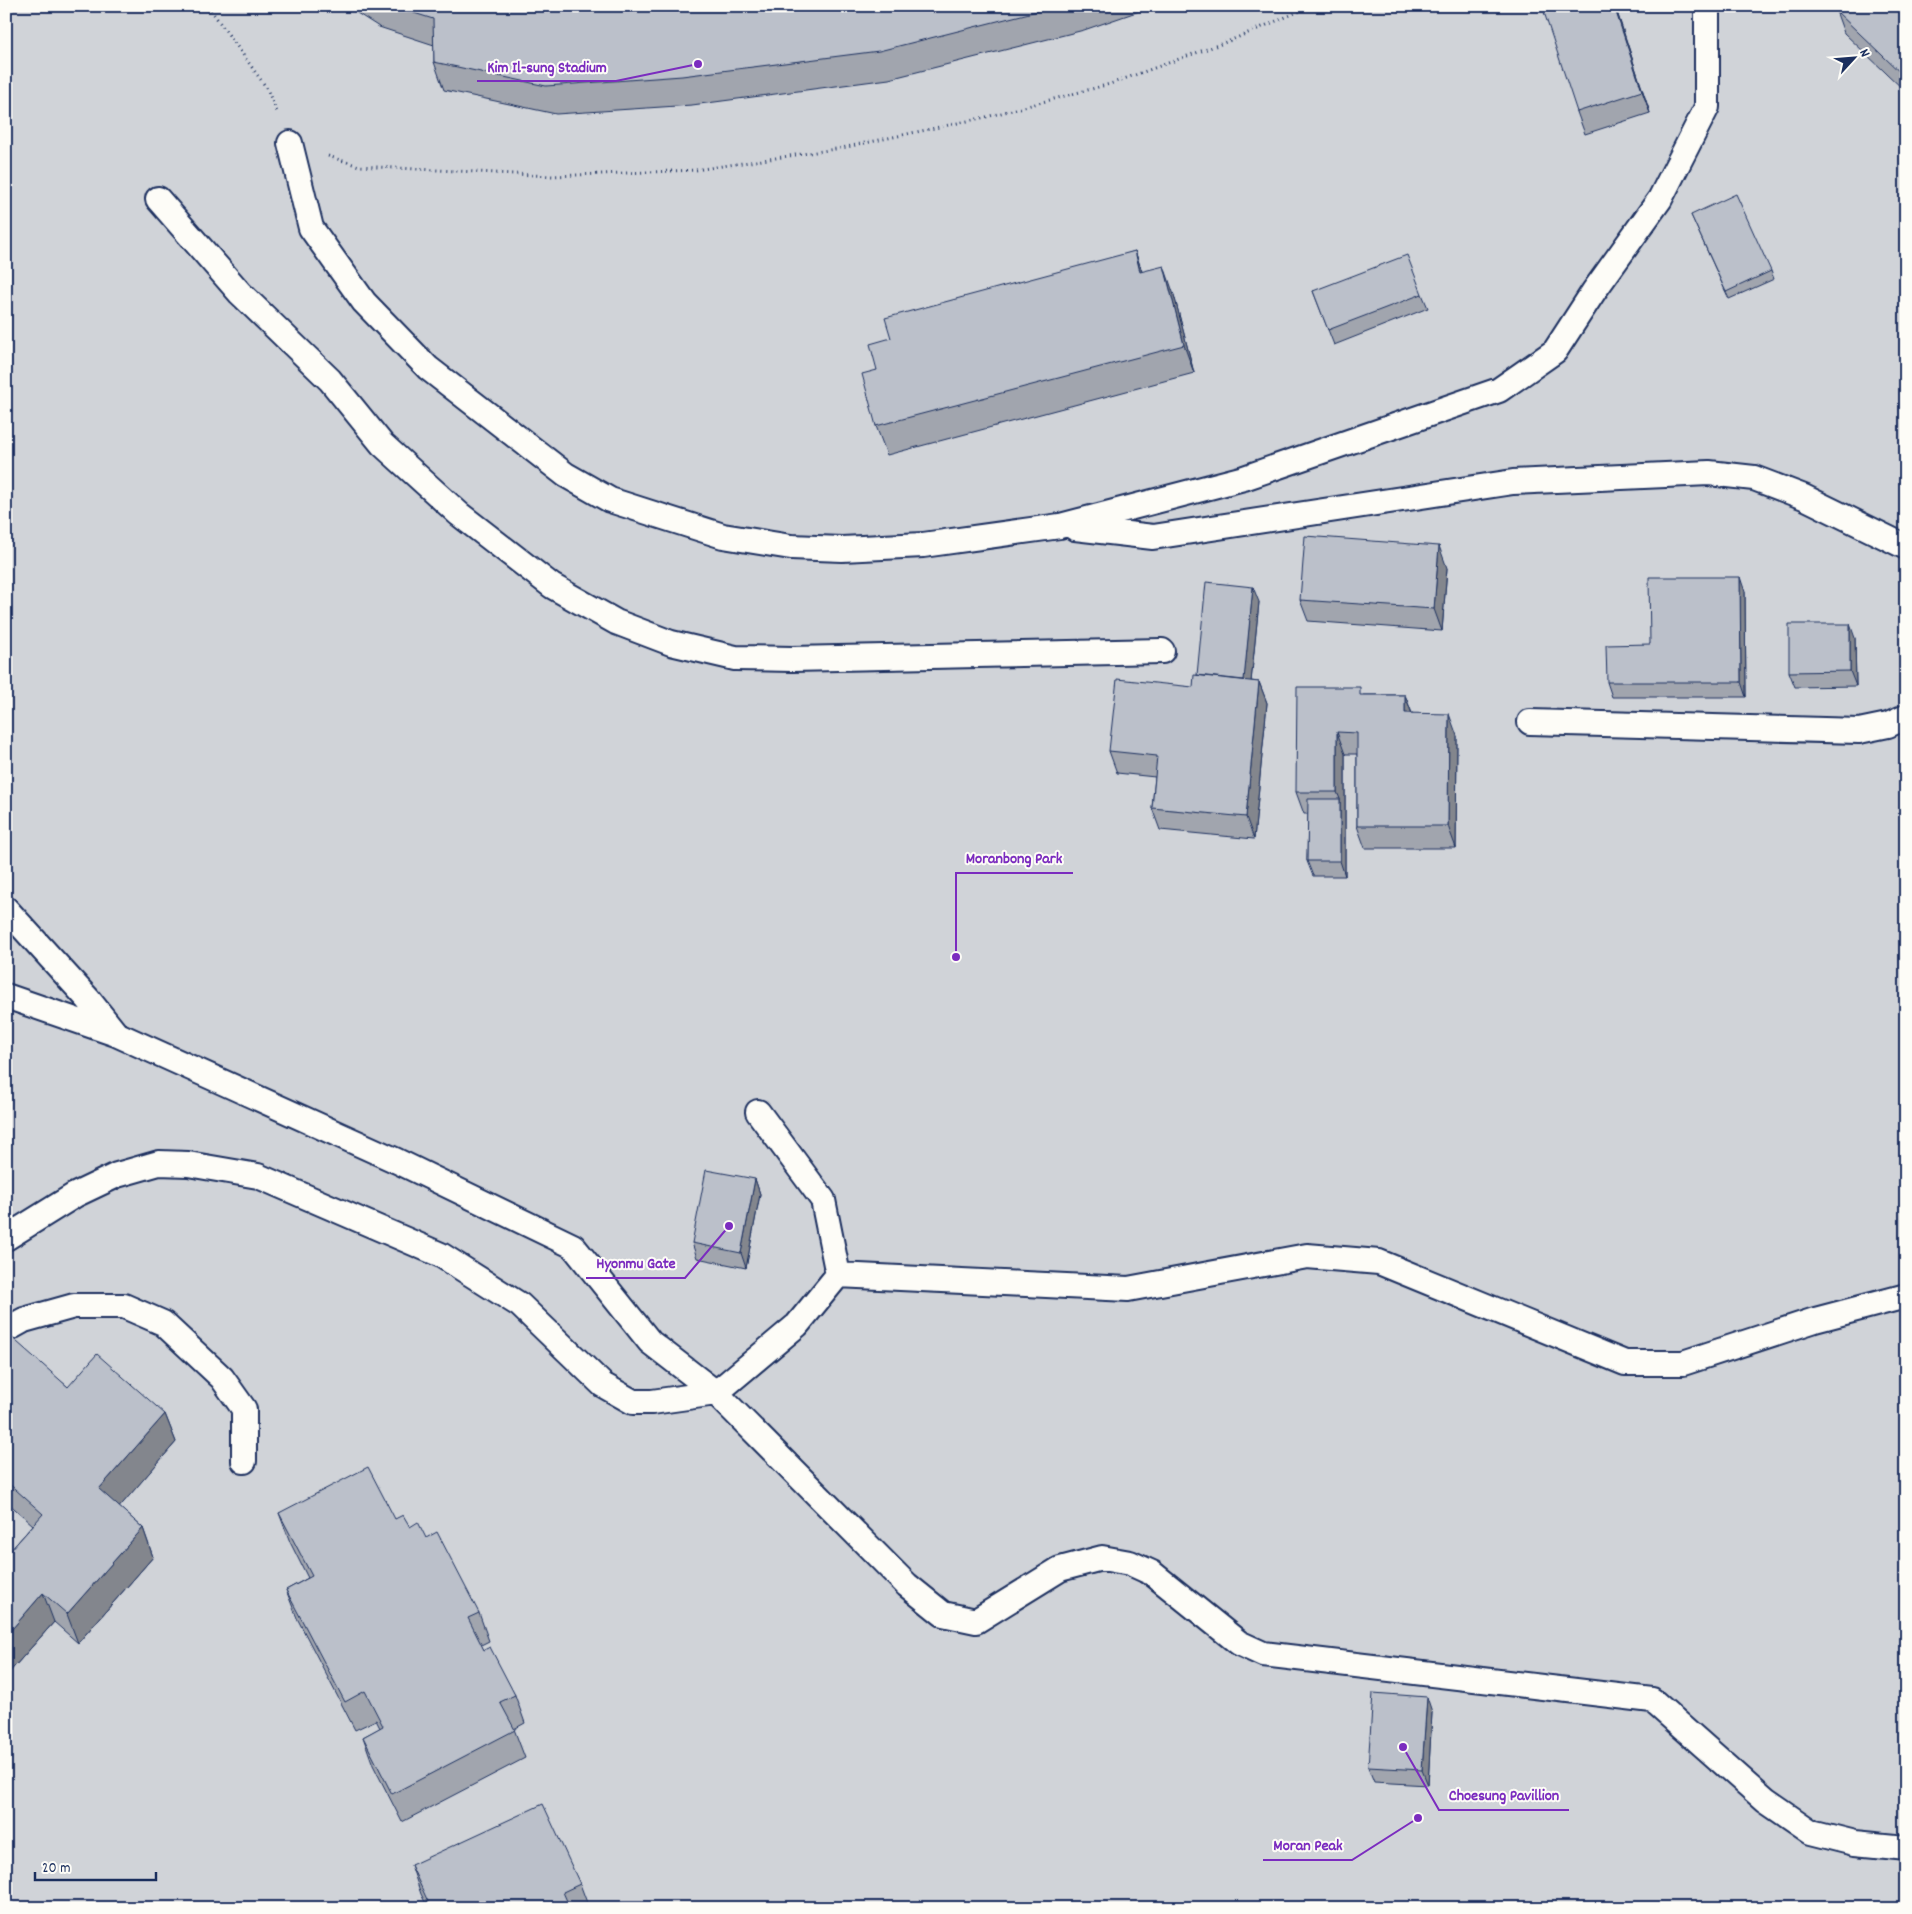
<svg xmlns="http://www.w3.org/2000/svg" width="1912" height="1914" viewBox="0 0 1912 1914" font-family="Dekko,sans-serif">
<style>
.green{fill:#d0d3d8;stroke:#76819b}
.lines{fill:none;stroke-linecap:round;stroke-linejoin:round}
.lane-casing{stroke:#1b2f5e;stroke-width:28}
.path{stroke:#1b2f5e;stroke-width:3;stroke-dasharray:1 4;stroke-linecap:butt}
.lane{stroke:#fdfcf7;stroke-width:24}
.wall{fill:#a1a5ae;stroke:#1b2f5e}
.shaded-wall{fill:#83868d;stroke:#1b2f5e}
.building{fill:#bbc0ca;stroke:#1b2f5e}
.leader{fill:none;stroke:#7b2cbf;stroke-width:2}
.callout-dot{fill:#7b2cbf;stroke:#fdfcf7;stroke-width:2}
.callout-label{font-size:16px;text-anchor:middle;font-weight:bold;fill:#7b2cbf;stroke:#fdfcf7;stroke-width:4;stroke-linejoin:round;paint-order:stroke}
</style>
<rect width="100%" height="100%" fill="#f0f0ee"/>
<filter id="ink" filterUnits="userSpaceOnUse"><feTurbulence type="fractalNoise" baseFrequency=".02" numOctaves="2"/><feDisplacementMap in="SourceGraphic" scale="10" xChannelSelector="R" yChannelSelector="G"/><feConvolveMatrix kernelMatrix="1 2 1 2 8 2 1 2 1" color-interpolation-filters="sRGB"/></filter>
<g filter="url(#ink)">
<path class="green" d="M 6,6 L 1906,6 L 1906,1908 L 6,1908 Z"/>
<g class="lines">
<defs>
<path id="lane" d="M 290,143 L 311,228 L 364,302 L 428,368 L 566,475 L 610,500 L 723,536 L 791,547 L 842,549 L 923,545 L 1060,526 L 1244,478 L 1499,390 L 1555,351 L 1594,291 L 1660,199 L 1707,107 L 1707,6
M 158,199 L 240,293 L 330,380 L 382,444 L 459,514 L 552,586 L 616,622 L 671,643 L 735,658 L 792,659 L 1162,651
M 1075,528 L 1153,537 L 1513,482 L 1709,473 L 1754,478 L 1804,497 L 1906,547
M 1530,722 L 1859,731 L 1888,725 L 1906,717
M 6,909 L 88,999 L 116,1034 L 397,1161 L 573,1246 L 650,1342 L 716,1393 L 907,1585 L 943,1614 L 976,1621 L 1060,1569 L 1102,1558 L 1130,1563 L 1152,1573 L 1239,1643 L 1263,1654 L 1652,1700 L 1766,1801 L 1811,1832 L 1855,1843 L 1906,1848
M 6,996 L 116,1034
M 6,1238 L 75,1195 L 117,1175 L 159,1163 L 188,1164 L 258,1176 L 441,1255 L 520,1305 L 603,1385 L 633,1402 L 652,1402 L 716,1393 L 797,1325 L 838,1275 L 823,1200 L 758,1112
M 838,1275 L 1128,1289 L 1307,1256 L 1379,1262 L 1625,1363 L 1683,1363 L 1815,1320 L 1906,1296
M 6,1330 L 24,1320 L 74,1306 L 124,1306 L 163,1323 L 222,1378 L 244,1409 L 244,1461"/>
</defs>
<use href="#lane" class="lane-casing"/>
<path class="path" d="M 208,6 L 266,87 L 277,112
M 328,156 L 359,166 L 553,176 L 696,170 L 842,148 L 986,117 L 1110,84 L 1229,41 L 1312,6"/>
<use href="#lane" class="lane"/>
</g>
<path class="wall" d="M 346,6 L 1154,6 L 1084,30 L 889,79 L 692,105 L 556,114 L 444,90 L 434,62 L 434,45 L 379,27 Z
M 1615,6 L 1650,113 L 1585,134 L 1577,112 Z
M 1906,6 L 1906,92 L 1844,33 L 1836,11 Z
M 1691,215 L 1771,271 L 1774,279 L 1729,299 Z
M 1135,251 L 1142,272 L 1174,295 L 1194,373 L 887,455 L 876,426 L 877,370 L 891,338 Z
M 1313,291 L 1422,294 L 1428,308 L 1334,345 Z
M 1447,568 L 1442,631 L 1308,621 L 1300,600 Z
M 1745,592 L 1746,697 L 1612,697 L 1607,682 Z
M 1259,602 L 1251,681 L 1259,682 L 1267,703 L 1254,839 L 1160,830 L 1152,808 L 1155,777 L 1117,773 L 1109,751 L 1193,687 L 1197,675 Z
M 1855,638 L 1856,686 L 1795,687 L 1789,672 Z
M 1363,695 L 1405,695 L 1412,713 L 1457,736 L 1456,848 L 1365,848 L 1357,826 L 1357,754 L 1345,754 L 1345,876 L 1313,876 L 1307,861 L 1308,814 L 1304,814 L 1296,792 Z
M 755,1179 L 760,1194 L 746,1268 L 697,1258 L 692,1243 Z
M 6,1336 L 68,1387 L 165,1414 L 176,1442 L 119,1507 L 143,1528 L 153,1557 L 78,1643 L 54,1622 L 6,1676 L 6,1548 L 10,1551 L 33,1525 L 6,1501 Z
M 279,1513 L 395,1519 L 410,1527 L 426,1538 L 479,1613 L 489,1641 L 481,1645 L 484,1650 L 515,1695 L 525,1723 L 514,1729 L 525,1758 L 402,1822 L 373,1765 L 363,1737 L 380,1728 L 376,1720 L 355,1730 L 297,1618 L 286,1590 L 308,1578 L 290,1542 Z
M 1432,1712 L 1428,1785 L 1374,1782 L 1368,1767 Z
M 411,1865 L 580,1884 L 589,1908 L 428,1908 L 421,1894 Z"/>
<path class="shaded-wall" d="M 1614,6 L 1615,6 L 1650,113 L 1642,91 Z
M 1135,251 L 1145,280 L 1140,272 Z
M 1164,266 L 1174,295 L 1194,373 L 1184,345 Z
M 1439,546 L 1447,568 L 1442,631 L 1434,609 Z
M 1740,577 L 1745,592 L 1746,697 L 1741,682 Z
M 1253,587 L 1259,602 L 1249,702 L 1243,687 Z
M 1850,624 L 1855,638 L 1856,686 L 1850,671 Z
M 1259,682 L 1267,703 L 1254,839 L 1246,817 Z
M 1405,695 L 1413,717 L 1405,713 Z
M 1449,714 L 1457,736 L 1456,848 L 1448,826 Z
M 1337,732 L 1345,754 L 1345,876 L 1340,861 L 1340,799 L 1337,792 Z
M 755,1179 L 760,1194 L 746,1268 L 741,1253 Z
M 165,1414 L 176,1442 L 110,1518 L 99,1489 Z
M 143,1528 L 153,1557 L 78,1643 L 67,1614 Z
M 43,1593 L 54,1622 L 6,1676 L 6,1636 Z
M 1427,1697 L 1432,1712 L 1428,1785 L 1422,1770 Z"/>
<path class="building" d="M 392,6 L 1057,6 L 879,51 L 682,76 L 546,86 L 434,62 L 433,19 Z
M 1542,6 L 1614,6 L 1642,91 L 1577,112 Z
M 1841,6 L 1906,6 L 1906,78 L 1836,11 Z
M 1736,194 L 1771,271 L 1726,292 L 1691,215 Z
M 1135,251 L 1140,272 L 1164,266 L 1184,345 L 876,426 L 862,374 L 877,370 L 870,344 L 891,338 L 885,318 Z
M 1407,255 L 1422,294 L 1328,330 L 1313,291 Z
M 1305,536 L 1439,546 L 1434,609 L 1300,600 Z
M 1649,577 L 1740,577 L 1741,682 L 1607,682 L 1606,645 L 1650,644 Z
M 1206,582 L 1253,587 L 1244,680 L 1197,675 Z
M 1789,624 L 1850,624 L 1850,671 L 1789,672 Z
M 1194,675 L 1259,682 L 1246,817 L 1152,808 L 1157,756 L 1109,751 L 1117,679 L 1193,687 Z
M 1297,687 L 1360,687 L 1360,695 L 1405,695 L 1405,713 L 1449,714 L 1448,826 L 1357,826 L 1357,733 L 1337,732 L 1337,792 L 1296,792 Z
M 1308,799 L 1340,799 L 1340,861 L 1307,861 Z
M 706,1170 L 755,1179 L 741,1253 L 692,1243 Z
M 8,1334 L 68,1387 L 97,1354 L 165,1414 L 99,1489 L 143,1528 L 67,1614 L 43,1593 L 6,1636 L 6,1548 L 10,1551 L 43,1514 L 6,1481 L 6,1336 Z
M 368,1467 L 395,1519 L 403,1515 L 410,1527 L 418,1522 L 426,1538 L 437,1532 L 479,1613 L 468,1618 L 484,1650 L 490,1647 L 515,1695 L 500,1702 L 515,1730 L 392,1794 L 363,1737 L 383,1726 L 365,1691 L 345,1702 L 286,1590 L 312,1576 L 279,1513 Z
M 1373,1693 L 1427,1697 L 1422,1770 L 1368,1767 Z
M 543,1804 L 580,1884 L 563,1892 L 570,1908 L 431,1908 L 411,1865 Z"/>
</g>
<path class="leader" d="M698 64L616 81H477M956 957L956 873H1073M729 1226L685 1278H586M1403 1747L1439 1810H1569M1418 1818L1352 1860H1263"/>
<g class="callout-dot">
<circle cx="698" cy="64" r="5"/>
<circle cx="956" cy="957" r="5"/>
<circle cx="729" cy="1226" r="5"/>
<circle cx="1403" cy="1747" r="5"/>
<circle cx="1418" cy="1818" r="5"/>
</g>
<g class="callout-label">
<text x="547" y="72">Kim Il-sung Stadium</text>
<text x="1014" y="863">Moranbong Park</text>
<text x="636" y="1268">Hyonmu Gate</text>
<text x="1504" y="1800">Choesung Pavillion</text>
<text x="1308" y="1850">Moran Peak</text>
</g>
<rect width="1912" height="1914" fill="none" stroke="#fdfcf7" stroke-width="25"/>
<rect x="12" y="12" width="1887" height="1889" fill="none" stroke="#1b2f5e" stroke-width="2" filter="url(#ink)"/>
<g transform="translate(1854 58) rotate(64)" stroke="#fdfcf7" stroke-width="4" paint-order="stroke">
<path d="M0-4L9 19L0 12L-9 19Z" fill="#1b2f5e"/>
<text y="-8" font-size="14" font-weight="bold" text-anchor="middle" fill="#1b2f5e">N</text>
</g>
<path d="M35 1872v8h121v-8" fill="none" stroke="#1b2f5e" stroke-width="2.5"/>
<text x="42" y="1872" font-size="15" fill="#1b2f5e" stroke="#fdfcf7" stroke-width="4" paint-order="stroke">20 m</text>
</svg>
